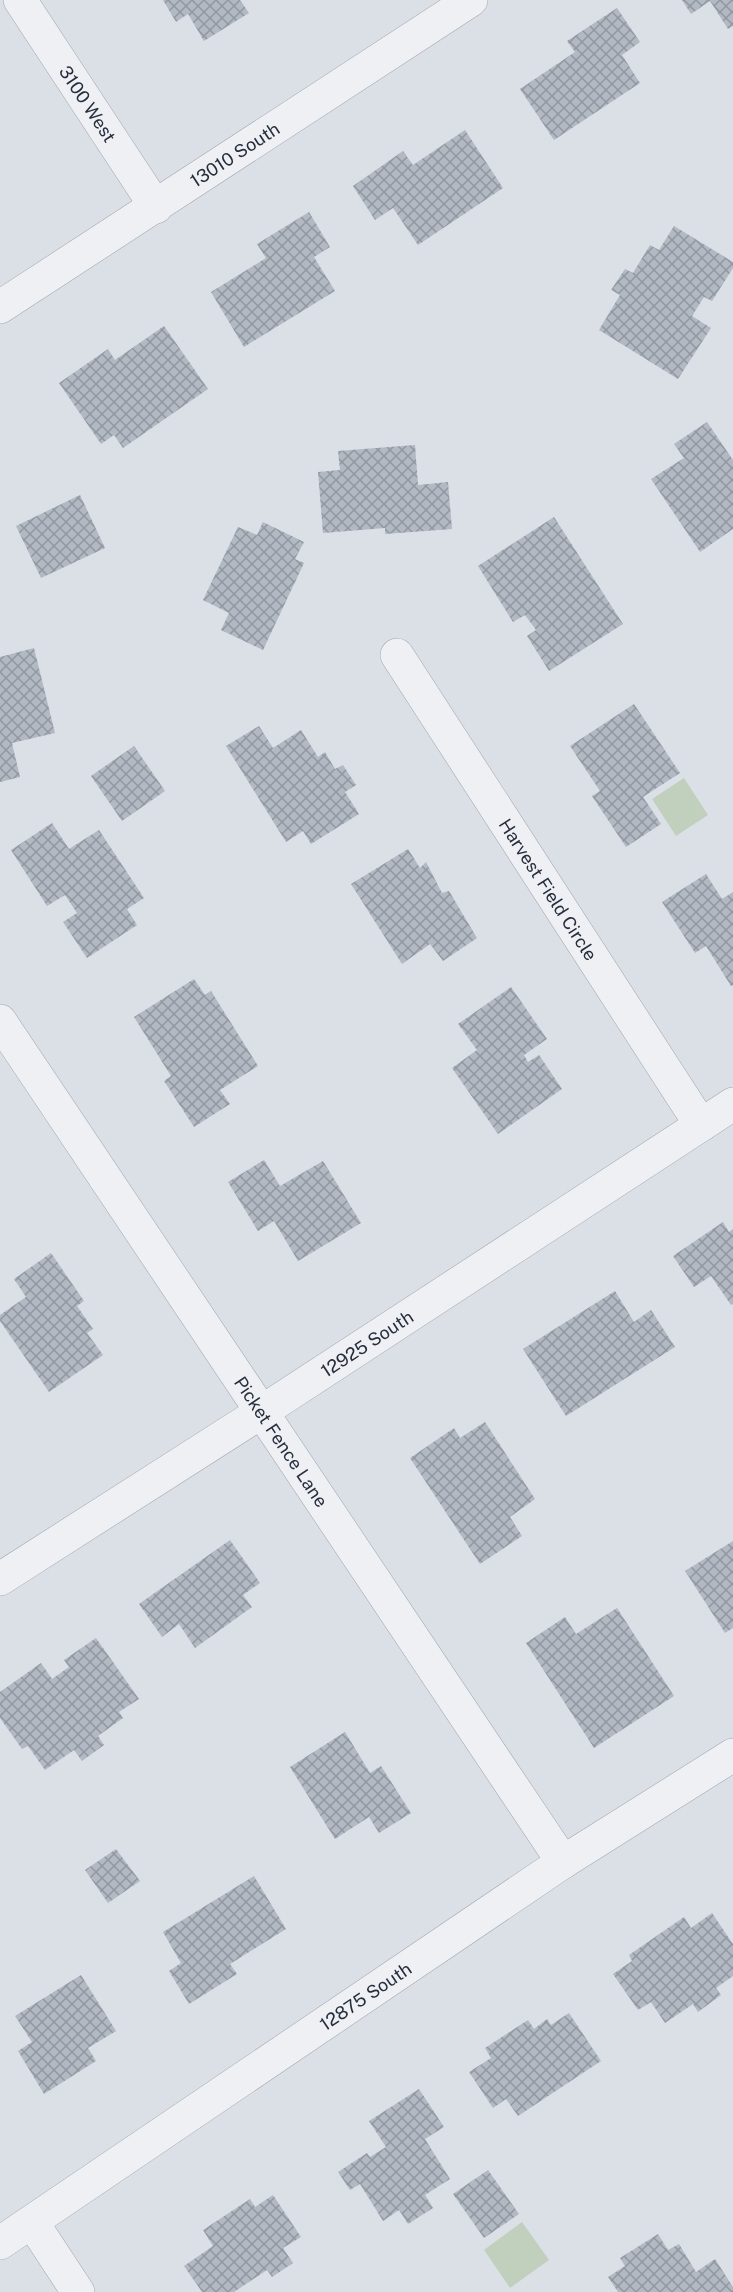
<svg xmlns="http://www.w3.org/2000/svg" width="733" height="2292" viewBox="0 0 733 2292" font-family="'Public Sans',sans-serif">
<style>
.pitch{fill:#c1d0bc}
.building{fill:url(#building-cross-hatch)}
.lines{fill:none;stroke-linecap:round;stroke-linejoin:round}
.minor-casing{stroke:#a1a7b0;stroke-width:34}
.minor{stroke:#eef0f4;stroke-width:33}
.labels{text-anchor:middle;dominant-baseline:central;stroke-width:4.5;stroke-linejoin:round;paint-order:stroke}
.street-label{font-size:18px;fill:#252e3c;stroke:#eaeef4}
</style>
<defs>
<pattern id="building-cross-hatch" width="8" height="8" patternUnits="userSpaceOnUse" patternTransform="scale(1.5)"><rect width="8" height="8" fill="#b2b9c3"/><path d="M0 0l8 8M0 8l8-8" fill="none" stroke="#9197a0"/></pattern>
</defs>
<rect width="100%" height="100%" fill="#dbe0e6"/>
<path class="pitch" d="M 684,778 L 708,815 L 676,836 L 652,799 Z
M 522,2222 L 549,2260 L 510,2288 L 484,2250 Z"/>
<path class="building" d="M 163,0 L 240,0 L 249,13 L 204,41 L 188,14 L 176,22 Z
M 682,0 L 733,0 L 733,26 L 728,29 L 710,1 L 691,14 Z
M 617,8 L 640,42 L 622,55 L 640,83 L 554,140 L 520,89 L 575,52 L 567,41 Z
M 465,130 L 503,188 L 418,245 L 393,208 L 375,220 L 353,186 L 403,151 L 413,165 Z
M 309,212 L 330,247 L 314,257 L 335,291 L 244,347 L 211,292 L 266,258 L 257,244 Z
M 674,226 L 733,262 L 733,268 L 712,301 L 704,297 L 692,316 L 711,328 L 678,379 L 599,330 L 620,295 L 611,290 L 625,269 L 633,273 L 650,245 L 659,250 Z
M 164,326 L 208,389 L 123,448 L 114,435 L 101,444 L 59,383 L 108,349 L 115,360 Z
M 707,422 L 733,460 L 733,529 L 700,552 L 651,479 L 684,458 L 674,444 Z
M 415,445 L 418,485 L 448,482 L 452,529 L 385,534 L 385,528 L 323,533 L 318,472 L 340,470 L 338,451 Z
M 80,495 L 105,548 L 41,578 L 16,526 Z
M 554,517 L 623,624 L 549,671 L 527,636 L 536,630 L 525,615 L 513,622 L 478,566 Z
M 263,522 L 304,542 L 295,559 L 304,563 L 263,650 L 221,630 L 229,613 L 203,600 L 238,527 L 257,535 Z
M 34,648 L 55,733 L 12,743 L 20,777 L 0,782 L 0,657 Z
M 634,704 L 680,773 L 643,797 L 661,824 L 626,847 L 592,796 L 600,791 L 570,746 Z
M 259,726 L 273,748 L 301,730 L 318,757 L 325,752 L 335,769 L 343,765 L 356,785 L 345,792 L 359,814 L 311,844 L 303,831 L 286,842 L 226,746 Z
M 134,746 L 165,791 L 122,821 L 91,776 Z
M 52,823 L 69,849 L 99,830 L 144,898 L 127,909 L 137,925 L 87,958 L 63,922 L 77,913 L 65,895 L 47,906 L 11,850 Z
M 408,849 L 420,868 L 426,862 L 442,893 L 449,891 L 477,938 L 443,961 L 430,944 L 402,964 L 351,884 Z
M 706,874 L 722,899 L 733,892 L 733,985 L 731,986 L 706,946 L 695,953 L 662,902 Z
M 194,979 L 205,995 L 211,991 L 258,1066 L 220,1090 L 230,1104 L 194,1127 L 164,1081 L 171,1076 L 134,1017 Z
M 511,987 L 547,1039 L 524,1055 L 528,1062 L 539,1055 L 562,1089 L 498,1134 L 452,1068 L 477,1050 L 458,1024 Z
M 264,1160 L 280,1186 L 323,1161 L 361,1223 L 298,1261 L 274,1221 L 258,1231 L 228,1182 Z
M 723,1222 L 729,1232 L 733,1229 L 733,1304 L 731,1305 L 711,1276 L 694,1287 L 673,1256 Z
M 51,1253 L 84,1301 L 77,1306 L 93,1329 L 87,1333 L 103,1355 L 49,1392 L 0,1321 L 0,1315 L 26,1297 L 14,1279 Z
M 615,1291 L 634,1322 L 651,1310 L 675,1347 L 566,1416 L 523,1349 Z
M 485,1422 L 535,1499 L 510,1517 L 522,1536 L 480,1564 L 410,1458 L 454,1428 L 460,1438 Z
M 230,1540 L 260,1583 L 243,1595 L 252,1607 L 195,1648 L 179,1624 L 162,1637 L 139,1604 Z
M 733,1541 L 733,1628 L 725,1633 L 685,1571 Z
M 617,1608 L 674,1696 L 594,1748 L 526,1643 L 565,1617 L 576,1634 Z
M 96,1638 L 139,1699 L 119,1712 L 123,1718 L 98,1736 L 104,1745 L 82,1761 L 74,1750 L 45,1770 L 28,1746 L 22,1749 L 0,1718 L 0,1692 L 41,1663 L 52,1679 L 69,1667 L 64,1660 Z
M 345,1732 L 370,1773 L 381,1766 L 411,1813 L 379,1833 L 369,1817 L 335,1839 L 290,1767 Z
M 116,1849 L 140,1881 L 108,1903 L 85,1870 Z
M 254,1876 L 286,1929 L 230,1964 L 237,1974 L 189,2004 L 169,1971 L 181,1963 L 163,1932 Z
M 712,1913 L 733,1944 L 733,1976 L 716,1988 L 721,1995 L 698,2012 L 693,2004 L 665,2023 L 651,2002 L 638,2010 L 613,1974 L 632,1961 L 629,1955 L 684,1917 L 691,1928 Z
M 81,1975 L 116,2031 L 88,2048 L 96,2061 L 44,2094 L 18,2051 L 32,2042 L 15,2016 Z
M 569,2013 L 601,2061 L 518,2116 L 506,2099 L 493,2108 L 469,2072 L 491,2058 L 485,2048 L 528,2020 L 534,2029 L 547,2019 L 551,2025 Z
M 419,2089 L 444,2127 L 425,2139 L 450,2179 L 425,2195 L 433,2208 L 408,2224 L 399,2210 L 383,2221 L 360,2184 L 350,2190 L 338,2172 L 367,2153 L 370,2157 L 386,2147 L 369,2121 Z
M 488,2170 L 519,2214 L 484,2238 L 453,2194 Z
M 273,2195 L 301,2237 L 283,2248 L 293,2263 L 272,2277 L 267,2270 L 234,2292 L 202,2292 L 184,2266 L 213,2246 L 203,2230 L 250,2199 L 255,2207 Z
M 658,2234 L 668,2250 L 679,2244 L 696,2272 L 715,2259 L 733,2287 L 733,2292 L 618,2292 L 608,2277 L 625,2266 L 620,2258 Z"/>
<g class="lines">
<defs>
<g id="minor">
<path id="s1" d="M 20,0 L 156,207"/>
<path id="s2" d="M 0,307 L 471,0"/>
<path id="s3" d="M 397,655 L 701,1125"/>
<path id="s4" d="M 0,1021 L 563,1862"/>
<path id="s5" d="M 0,1579 L 263,1411 L 733,1104"/>
<path d="M 32,2222 L 78,2292"/>
<path id="s6" d="M 0,2243 L 563,1862 L 733,1755"/>
</g>
</defs>
<use href="#minor" class="minor-casing"/>
<use href="#minor" class="minor"/>
</g>
<g class="labels">
<g class="street-label">
<text stroke="none"><textPath href="#s1" startOffset="124">3100 West</textPath></text>
<text stroke="none"><textPath href="#s2" startOffset="280">13010 South</textPath></text>
<text stroke="none"><textPath href="#s3" startOffset="279">Harvest Field Circle</textPath></text>
<text stroke="none"><textPath href="#s5" startOffset="436">12925 South</textPath></text>
<text stroke="none"><textPath href="#s4" startOffset="506">Picket Fence Lane</textPath></text>
<text stroke="none"><textPath href="#s6" startOffset="441">12875 South</textPath></text>
</g>
</g>
</svg>
